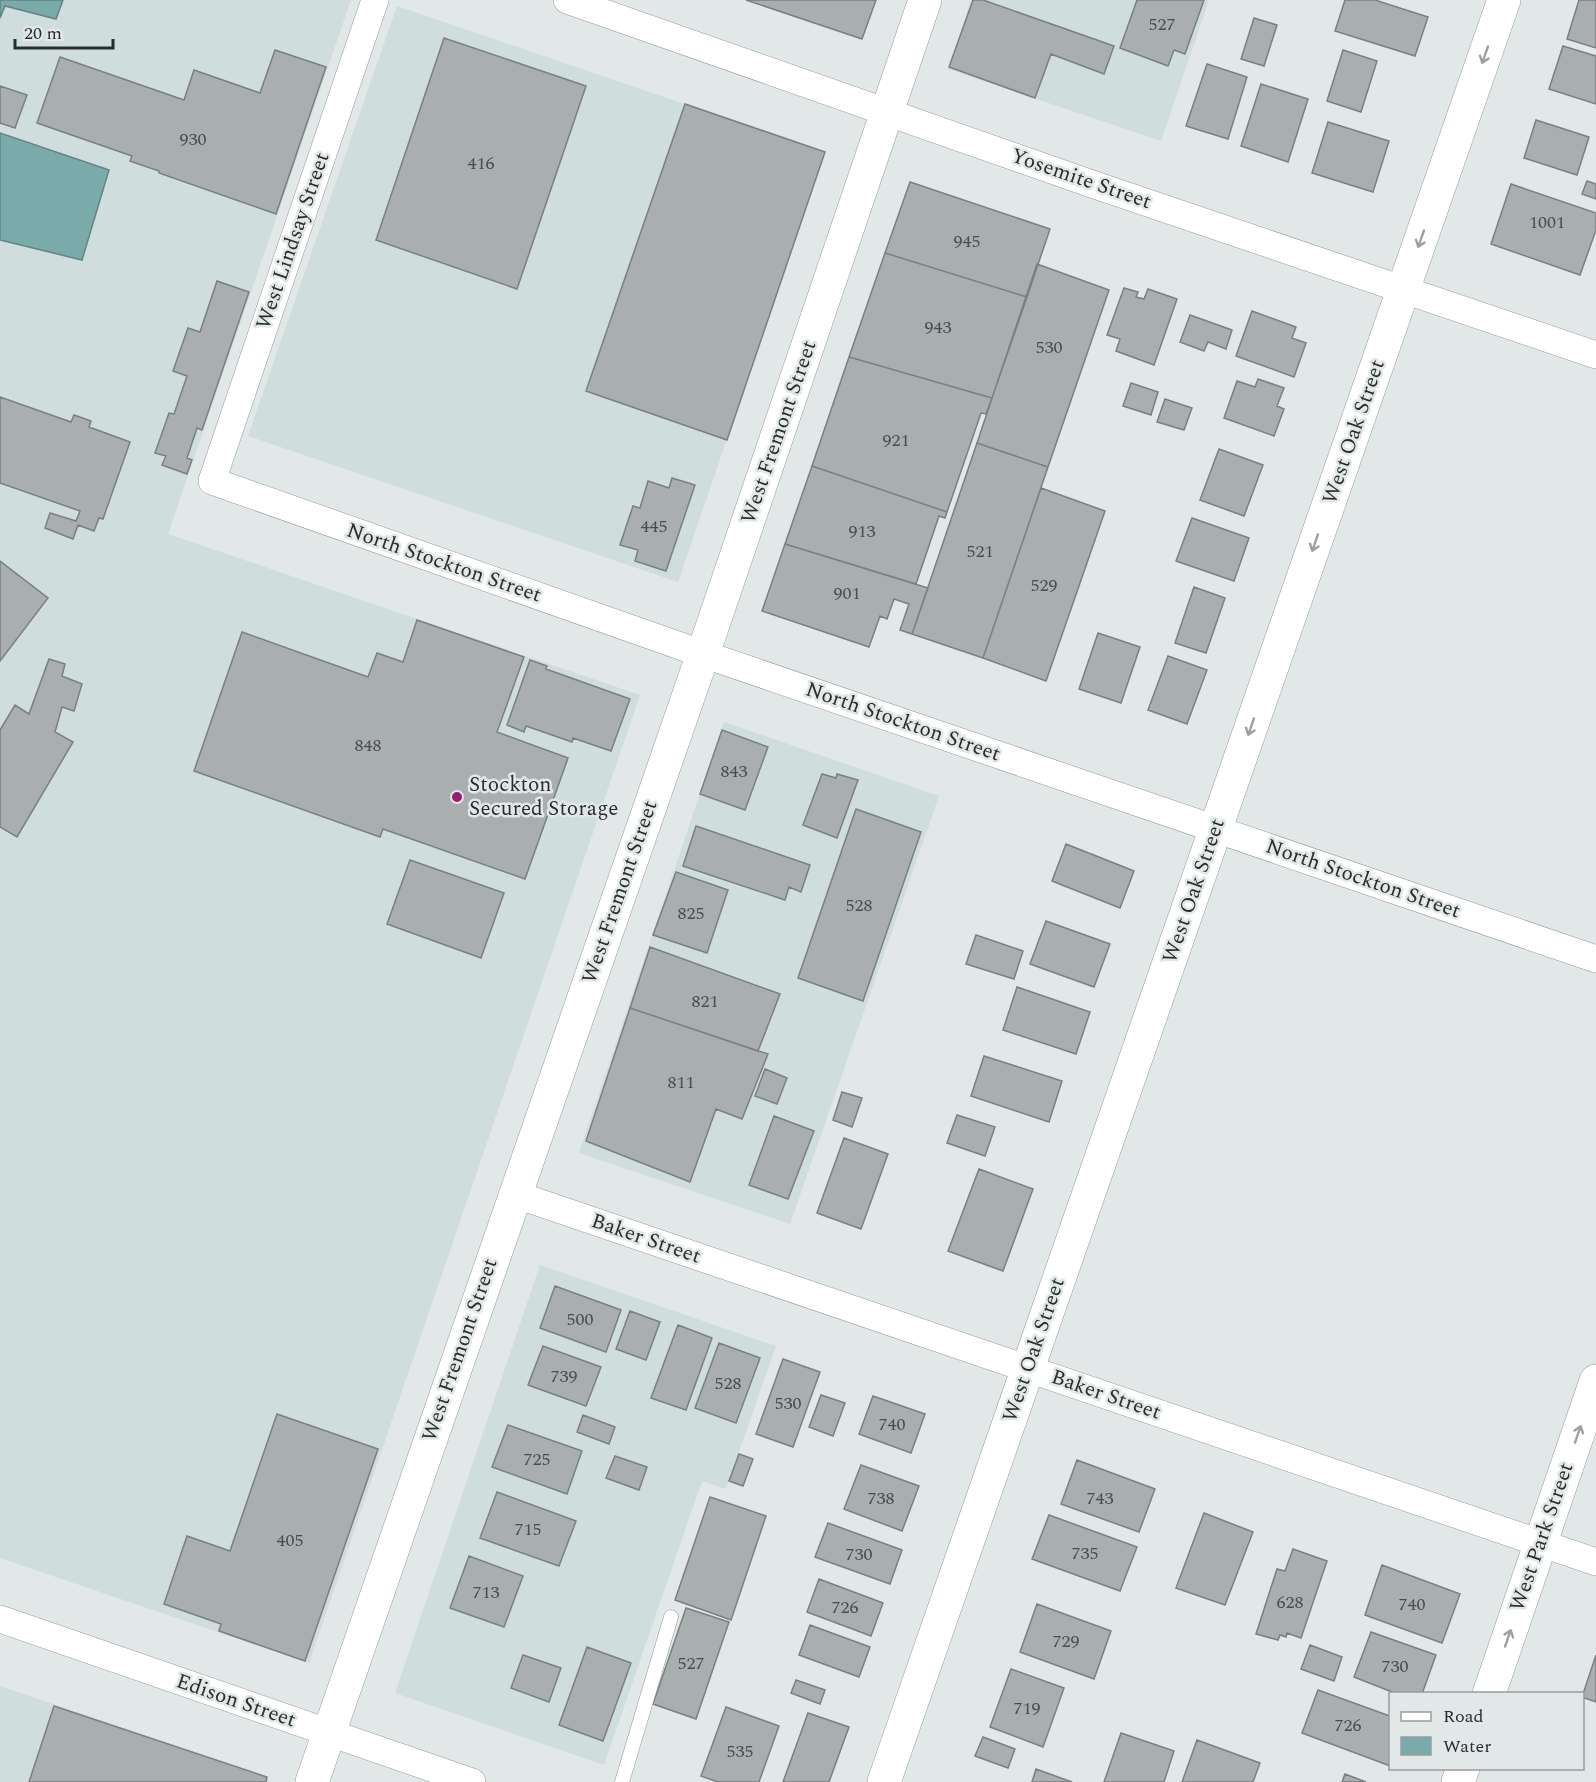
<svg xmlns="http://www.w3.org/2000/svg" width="1596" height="1782" viewBox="0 0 1596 1782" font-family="Spectral,serif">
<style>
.built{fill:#cfdddd}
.water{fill:#7baaab;stroke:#638485;stroke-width:1.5}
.building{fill:#a9aeae;stroke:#7b7f7f;stroke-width:1.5}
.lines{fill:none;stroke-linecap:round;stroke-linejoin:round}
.lane-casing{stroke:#969a9a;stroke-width:15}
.street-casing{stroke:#969a9a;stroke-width:28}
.secondary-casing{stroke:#969a9a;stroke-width:34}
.lane{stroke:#fff;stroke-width:14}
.street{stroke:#fff;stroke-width:27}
.secondary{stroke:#fff;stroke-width:33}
.oneway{stroke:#a0a0a0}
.poi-dot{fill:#981c74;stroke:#e2e7e7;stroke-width:2}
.labels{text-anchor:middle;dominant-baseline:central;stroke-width:5;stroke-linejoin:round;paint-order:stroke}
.number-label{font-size:18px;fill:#4a4d4d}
.street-label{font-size:21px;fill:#2b2d2d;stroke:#e2e7e7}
.poi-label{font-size:21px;fill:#2b2d2d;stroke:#e2e7e7;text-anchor:start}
</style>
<rect width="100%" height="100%" fill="#e2e7e7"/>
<path class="built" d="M 63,0 L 351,0 L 168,534 L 640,695 L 309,1663 L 0,1558 L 0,240 L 81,260 L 109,171 L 0,133 L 0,18 L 5,6 L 56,18 Z
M 971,0 L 1209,0 L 1161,141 L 948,69 Z
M 397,6 L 825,152 L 678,582 L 248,436 Z
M 724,722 L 939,796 L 790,1224 L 579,1153 Z
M 540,1265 L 776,1346 L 726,1489 L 702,1481 L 604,1765 L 395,1693 Z
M 0,1686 L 268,1777 L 267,1782 L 0,1782 Z"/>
<path class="water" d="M 0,0 L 63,0 L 56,19 L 5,6 L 0,18 Z
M 0,133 L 109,170 L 82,260 L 0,240 Z"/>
<path class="building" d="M 746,0 L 876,0 L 862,39 Z
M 973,0 L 983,0 L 1114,46 L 1104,74 L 1051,54 L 1035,98 L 949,67 Z
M 1137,0 L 1204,0 L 1185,54 L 1174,50 L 1168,66 L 1120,48 Z
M 1345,0 L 1375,0 L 1428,17 L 1415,56 L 1335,31 Z
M 1579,0 L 1596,0 L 1596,48 L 1567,39 Z
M 1254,18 L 1277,25 L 1264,66 L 1241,59 Z
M 444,38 L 586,86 L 517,289 L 376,240 Z
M 1563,46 L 1596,56 L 1596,104 L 1549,89 Z
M 275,50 L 326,67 L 276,214 L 159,173 L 159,171 L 130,161 L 132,156 L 37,123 L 60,57 L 184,100 L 194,70 L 260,93 Z
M 1343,50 L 1377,61 L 1361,112 L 1327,101 Z
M 1207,64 L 1247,77 L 1228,139 L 1186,126 Z
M 1261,84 L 1308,99 L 1288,162 L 1241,146 Z
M 0,86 L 27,95 L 15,128 L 0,123 Z
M 685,104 L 825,152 L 727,440 L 586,391 Z
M 1536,120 L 1589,137 L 1577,175 L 1524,158 Z
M 1328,122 L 1389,141 L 1373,192 L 1312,173 Z
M 1587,181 L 1596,184 L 1596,199 L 1582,194 Z
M 910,182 L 1050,229 L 1027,297 L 885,253 Z
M 1511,184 L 1596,213 L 1596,230 L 1580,275 L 1491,244 Z
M 885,253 L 1027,297 L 992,398 L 849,357 Z
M 1037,264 L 1109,290 L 1048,467 L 977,443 Z
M 217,281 L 249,292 L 202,430 L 197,428 L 187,458 L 192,460 L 187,474 L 162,465 L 166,456 L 155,453 L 169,413 L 174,414 L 187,376 L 173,371 L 188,328 L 200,332 Z
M 1124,288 L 1138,292 L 1136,297 L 1144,299 L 1148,289 L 1177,299 L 1154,365 L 1116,351 L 1120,339 L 1107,335 Z
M 1252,311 L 1296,327 L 1292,338 L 1306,343 L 1294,377 L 1236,356 Z
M 1190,315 L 1232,330 L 1226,349 L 1208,342 L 1204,351 L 1180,342 Z
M 849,357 L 992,398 L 986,414 L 981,413 L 947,512 L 812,466 Z
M 1258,379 L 1284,388 L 1277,406 L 1284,409 L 1274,436 L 1224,418 L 1237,381 L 1255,387 Z
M 1131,383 L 1158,392 L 1151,415 L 1123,406 Z
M 0,397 L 71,422 L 74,415 L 91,421 L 89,427 L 130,442 L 103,519 L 99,518 L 94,531 L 78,525 L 73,539 L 45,528 L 50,513 L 76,521 L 80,511 L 0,483 Z
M 1165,399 L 1192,408 L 1184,430 L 1157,422 Z
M 977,443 L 1048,467 L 983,658 L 912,634 Z
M 1219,449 L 1263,465 L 1244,516 L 1200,500 Z
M 812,466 L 947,512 L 945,518 L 939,516 L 916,584 L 785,544 Z
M 672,478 L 695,485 L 666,571 L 635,561 L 638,550 L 620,545 L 633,506 L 640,508 L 648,481 L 669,488 Z
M 1041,488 L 1105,511 L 1046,681 L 983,658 Z
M 1192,518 L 1249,538 L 1234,581 L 1176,561 Z
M 785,544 L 928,588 L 912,634 L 900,630 L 909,604 L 894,599 L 887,619 L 880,616 L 869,647 L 762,611 Z
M 0,561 L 48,598 L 0,661 Z
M 1194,587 L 1225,598 L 1206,653 L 1175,643 Z
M 417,620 L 524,657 L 497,732 L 568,758 L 525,879 L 383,829 L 380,837 L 194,771 L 242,632 L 368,677 L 377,653 L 403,662 Z
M 1098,633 L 1140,647 L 1121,703 L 1079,689 Z
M 1168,656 L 1207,670 L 1187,724 L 1148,710 Z
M 49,659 L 65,664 L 62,676 L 82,684 L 74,711 L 62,707 L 55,732 L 73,742 L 17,837 L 0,827 L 0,730 L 15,705 L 29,714 Z
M 530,660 L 547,666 L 546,669 L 630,699 L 611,751 L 573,738 L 572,742 L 526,726 L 524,732 L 507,725 Z
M 722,730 L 768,747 L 745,810 L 700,794 Z
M 822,774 L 836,778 L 837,774 L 858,780 L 837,838 L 803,825 Z
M 856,809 L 921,832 L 863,1001 L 798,978 Z
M 696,826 L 810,865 L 801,892 L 789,887 L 785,900 L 683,866 Z
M 1066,844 L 1134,871 L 1120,908 L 1052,881 Z
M 410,860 L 504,893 L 481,958 L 387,924 Z
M 676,872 L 728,890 L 707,953 L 653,935 Z
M 1046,921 L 1110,944 L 1094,987 L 1030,964 Z
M 976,935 L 1023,951 L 1014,979 L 966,964 Z
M 650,947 L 780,994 L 758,1051 L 630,1008 Z
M 1017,987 L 1090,1012 L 1076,1054 L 1003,1030 Z
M 630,1008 L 768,1054 L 742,1119 L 716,1109 L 690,1182 L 586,1141 Z
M 984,1056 L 1062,1081 L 1049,1122 L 971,1096 Z
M 765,1069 L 787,1078 L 777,1104 L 755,1096 Z
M 842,1092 L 862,1098 L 852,1127 L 833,1120 Z
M 957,1115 L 995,1127 L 985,1156 L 947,1143 Z
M 774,1116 L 814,1131 L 788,1199 L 749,1185 Z
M 844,1138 L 888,1154 L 861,1229 L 817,1213 Z
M 979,1169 L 1033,1189 L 1003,1271 L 948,1251 Z
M 555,1286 L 621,1310 L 606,1352 L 540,1328 Z
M 630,1311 L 660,1322 L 646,1360 L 616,1349 Z
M 678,1325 L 712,1338 L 686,1410 L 651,1398 Z
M 719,1343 L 760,1358 L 736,1423 L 695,1408 Z
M 543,1346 L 601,1367 L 586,1406 L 528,1385 Z
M 783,1359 L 820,1372 L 793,1447 L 756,1434 Z
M 821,1395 L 845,1403 L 833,1436 L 809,1427 Z
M 873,1396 L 925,1414 L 911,1453 L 859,1434 Z
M 277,1414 L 378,1449 L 305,1661 L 219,1631 L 221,1624 L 164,1604 L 187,1536 L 230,1551 Z
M 583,1415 L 615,1427 L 609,1444 L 577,1432 Z
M 508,1425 L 582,1451 L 567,1494 L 492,1467 Z
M 739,1454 L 753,1459 L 743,1486 L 729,1481 Z
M 615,1456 L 647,1467 L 639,1490 L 606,1478 Z
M 1077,1460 L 1155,1489 L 1139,1532 L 1061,1504 Z
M 861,1465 L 919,1486 L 902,1531 L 844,1509 Z
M 497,1492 L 576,1521 L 559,1566 L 480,1538 Z
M 710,1497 L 766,1516 L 731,1620 L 675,1600 Z
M 1204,1513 L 1253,1532 L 1225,1605 L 1176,1588 Z
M 1049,1515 L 1137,1547 L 1120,1591 L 1032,1559 Z
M 828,1523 L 902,1550 L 890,1584 L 815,1557 Z
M 1293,1549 L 1327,1561 L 1301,1638 L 1287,1633 L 1286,1637 L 1280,1635 L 1278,1640 L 1256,1634 L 1277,1569 L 1285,1571 Z
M 469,1556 L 523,1576 L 504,1627 L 450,1608 Z
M 1382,1565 L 1460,1594 L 1442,1643 L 1365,1615 Z
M 819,1579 L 883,1603 L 871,1636 L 807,1612 Z
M 1037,1604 L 1111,1631 L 1094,1679 L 1020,1652 Z
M 686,1608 L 729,1622 L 696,1719 L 653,1704 Z
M 810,1625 L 870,1647 L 859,1677 L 799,1655 Z
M 1371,1632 L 1436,1655 L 1422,1694 L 1397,1694 L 1354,1677 Z
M 1310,1645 L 1342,1657 L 1334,1681 L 1301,1669 Z
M 587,1647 L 631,1663 L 603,1741 L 559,1725 Z
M 523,1655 L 561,1668 L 549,1702 L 511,1688 Z
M 1596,1655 L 1596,1702 L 1582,1697 Z
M 1011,1669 L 1064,1688 L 1043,1747 L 990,1727 Z
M 796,1680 L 825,1690 L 820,1704 L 791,1693 Z
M 1318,1690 L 1390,1716 L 1390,1766 L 1302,1733 Z
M 54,1706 L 267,1777 L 266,1782 L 29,1782 Z
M 726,1707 L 779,1726 L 759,1782 L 718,1782 L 701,1776 Z
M 808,1713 L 849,1727 L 829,1782 L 783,1782 Z
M 1121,1733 L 1174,1751 L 1164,1782 L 1104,1782 Z
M 983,1737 L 1015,1749 L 1008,1768 L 975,1756 Z
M 1197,1740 L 1260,1763 L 1253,1782 L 1182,1782 Z
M 1036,1769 L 1072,1782 L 1032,1782 Z
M 1345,1774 L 1366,1782 L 1342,1782 Z"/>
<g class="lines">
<defs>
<path id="lane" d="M 622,1782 L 671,1617"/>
<path id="street" d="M 375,0 L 212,481 L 703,654 L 1596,959
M 567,0 L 1089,183 L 1596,355
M 514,1194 L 1596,1562
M 0,1619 L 472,1782"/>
<path id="secondary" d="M 1489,1694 L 1596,1381
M 312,1782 L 703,654 L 925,0
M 884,1782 L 1504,0
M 1458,1782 L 1463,1768"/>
</defs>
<use href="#lane" class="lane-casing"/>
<use href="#street" class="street-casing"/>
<use href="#secondary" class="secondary-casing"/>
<use href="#lane" class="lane"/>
<use href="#street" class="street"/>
<use href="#secondary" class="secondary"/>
</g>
<defs><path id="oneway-shaft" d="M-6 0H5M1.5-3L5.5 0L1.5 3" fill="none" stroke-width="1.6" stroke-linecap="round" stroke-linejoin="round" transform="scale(1.5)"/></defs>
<g class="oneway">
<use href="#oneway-shaft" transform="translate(1485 55) rotate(109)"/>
<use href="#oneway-shaft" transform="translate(1421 239) rotate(109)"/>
<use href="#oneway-shaft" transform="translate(1315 543) rotate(109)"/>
<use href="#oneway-shaft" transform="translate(1251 727) rotate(109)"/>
<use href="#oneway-shaft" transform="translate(1578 1434) rotate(-71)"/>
<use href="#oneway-shaft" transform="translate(1508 1638) rotate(-71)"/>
</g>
<circle class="poi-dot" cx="457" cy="797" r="6"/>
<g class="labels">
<g class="number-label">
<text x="1162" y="24">527</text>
<text x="193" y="139">930</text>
<text x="481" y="163">416</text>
<text x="1547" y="222">1001</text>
<text x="967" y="241">945</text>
<text x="938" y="327">943</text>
<text x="1049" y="347">530</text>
<text x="896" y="440">921</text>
<text x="654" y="526">445</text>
<text x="862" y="531">913</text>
<text x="980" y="551">521</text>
<text x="1044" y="585">529</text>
<text x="847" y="593">901</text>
<text x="368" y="745">848</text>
<text x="734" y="771">843</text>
<text x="859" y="905">528</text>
<text x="691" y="913">825</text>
<text x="705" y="1001">821</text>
<text x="681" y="1082">811</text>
<text x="580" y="1319">500</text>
<text x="564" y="1376">739</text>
<text x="728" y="1383">528</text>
<text x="788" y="1403">530</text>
<text x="892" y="1424">740</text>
<text x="537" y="1459">725</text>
<text x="881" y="1498">738</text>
<text x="1100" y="1498">743</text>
<text x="528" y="1529">715</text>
<text x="290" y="1540">405</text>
<text x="1085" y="1553">735</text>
<text x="859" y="1554">730</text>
<text x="486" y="1592">713</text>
<text x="1290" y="1602">628</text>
<text x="1412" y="1604">740</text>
<text x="845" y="1607">726</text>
<text x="1066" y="1641">729</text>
<text x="691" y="1663">527</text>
<text x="1395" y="1666">730</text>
<text x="1027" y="1708">719</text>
<text x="1348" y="1725">726</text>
<text x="740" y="1751">535</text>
</g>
<g class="street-label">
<text transform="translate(1081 179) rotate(19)">Yosemite Street</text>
<text transform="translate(293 241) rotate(-71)">West Lindsay Street</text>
<text transform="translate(779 432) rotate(-71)">West Fremont Street</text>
<text transform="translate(1354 432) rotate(-71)">West Oak Street</text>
<text transform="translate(444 563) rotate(19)">North Stockton Street</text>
<text transform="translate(903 722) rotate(19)">North Stockton Street</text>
<text transform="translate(1363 879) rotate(19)">North Stockton Street</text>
<text transform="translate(1194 891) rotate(-71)">West Oak Street</text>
<text transform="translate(620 892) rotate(-71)">West Fremont Street</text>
<text transform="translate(646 1239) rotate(19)">Baker Street</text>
<text transform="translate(460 1350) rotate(-71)">West Fremont Street</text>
<text transform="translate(1034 1350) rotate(-71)">West Oak Street</text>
<text transform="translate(1106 1395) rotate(19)">Baker Street</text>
<text transform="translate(1542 1537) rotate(-71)">West Park Street</text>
<text transform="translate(236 1701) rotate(19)">Edison Street</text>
</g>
<g class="poi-label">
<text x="469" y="785">Stockton<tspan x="469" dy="24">Secured Storage</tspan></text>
</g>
</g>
<rect x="1389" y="1692" width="195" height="78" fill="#e2e7e7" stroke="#999d9d" stroke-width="1.5"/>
<rect x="1401" y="1712" width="30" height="9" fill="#ffffff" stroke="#999d9d" stroke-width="1.5"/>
<text x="1443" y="1722" font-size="18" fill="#2b2d2d">Road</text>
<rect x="1401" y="1737" width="30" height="18" fill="#7baaab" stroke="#999d9d" stroke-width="1.5"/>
<text x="1443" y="1752" font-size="18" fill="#2b2d2d">Water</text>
<path d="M15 39v9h98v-9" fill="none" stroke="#2b2d2d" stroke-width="3"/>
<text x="24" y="39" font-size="18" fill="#2b2d2d" stroke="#e2e7e7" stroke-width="4.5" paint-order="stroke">20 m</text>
</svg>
